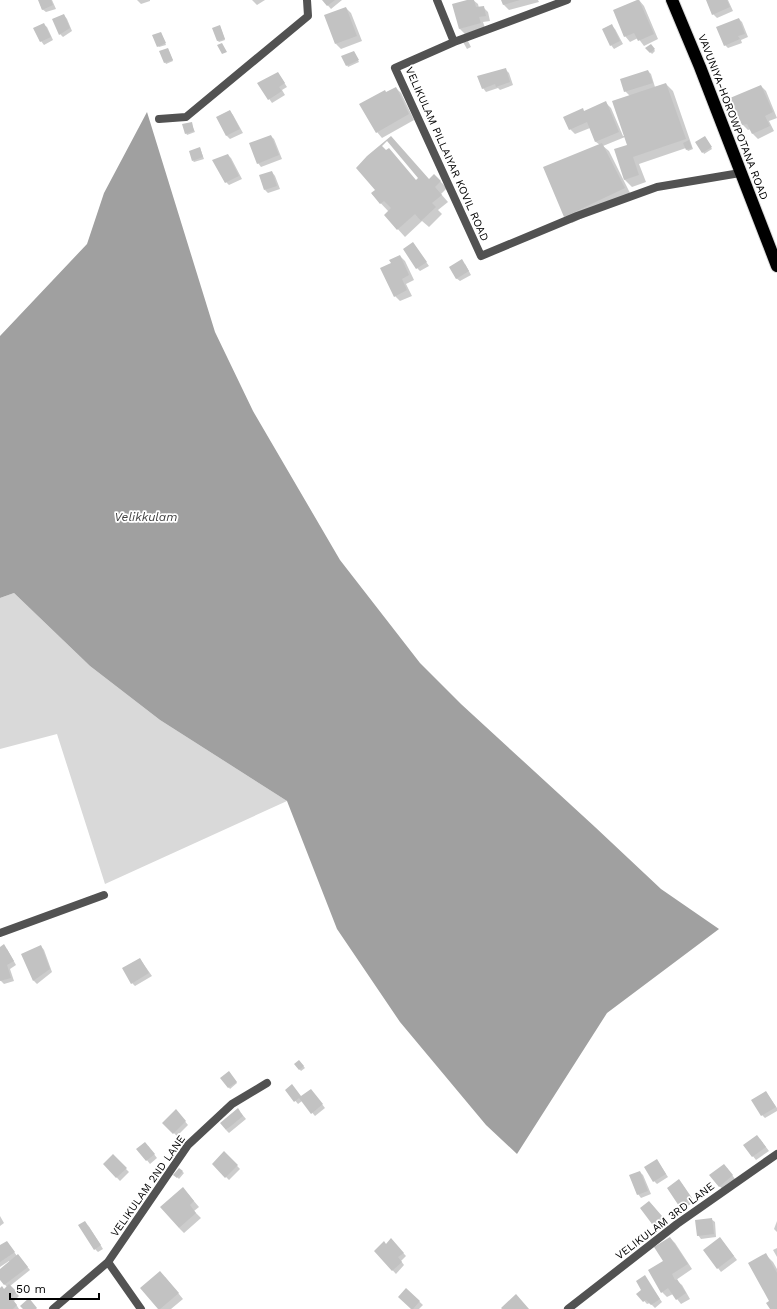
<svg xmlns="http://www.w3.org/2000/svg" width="777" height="1309" viewBox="0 0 777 1309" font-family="'Work Sans',sans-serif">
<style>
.green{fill:#d9d9d9}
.water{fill:#a0a0a0}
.shadow{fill:#0003}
.building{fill:#c2c2c2;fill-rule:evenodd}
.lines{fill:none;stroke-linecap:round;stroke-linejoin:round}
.highway-casing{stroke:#dbdbdb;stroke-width:14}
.street{stroke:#525252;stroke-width:8}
.highway{stroke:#000;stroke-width:12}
.labels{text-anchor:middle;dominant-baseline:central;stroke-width:3.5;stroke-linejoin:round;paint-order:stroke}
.street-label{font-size:11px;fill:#000;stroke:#fff}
.water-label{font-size:12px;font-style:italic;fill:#414141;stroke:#fff}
</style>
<rect width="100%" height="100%" fill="#fff"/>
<path class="green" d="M 14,593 L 90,666 L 160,720 L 287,801 L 105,884 L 57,734 L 0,749 L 0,598 Z"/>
<path class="water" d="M 147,112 L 215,332 L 253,411 L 340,560 L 420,663 L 461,704 L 595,827 L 661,889 L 719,929 L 607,1013 L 517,1154 L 486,1125 L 400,1022 L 337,929 L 287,801 L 160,720 L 90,666 L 14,593 L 0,598 L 0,336 L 87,244 L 104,193 Z"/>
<path class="shadow" d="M 39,0 L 52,0 L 56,9 L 46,12 L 42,9 Z
M 137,0 L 150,0 L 150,1 L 141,4 Z
M 252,0 L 265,0 L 257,5 Z
M 323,0 L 342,0 L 331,9 Z
M 470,0 L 473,0 L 478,4 L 479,8 L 483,7 L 488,12 L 490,21 L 483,22 L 485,28 L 465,34 L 460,29 L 453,5 Z
M 502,0 L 538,0 L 539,2 L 509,10 L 504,5 Z
M 639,0 L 644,6 L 658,39 L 644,46 L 638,38 L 630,42 L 625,36 Z
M 707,0 L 728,0 L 733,11 L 717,18 L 713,14 Z
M 346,8 L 351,13 L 362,41 L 341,49 L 336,44 Z
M 64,15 L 67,19 L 72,31 L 63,37 L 60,34 Z
M 739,19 L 742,22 L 748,37 L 741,40 L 742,43 L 728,48 L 725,45 Z
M 43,24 L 47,27 L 53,40 L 44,45 L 41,41 Z
M 220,26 L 225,40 L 219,42 L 218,41 Z
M 612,26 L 615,29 L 623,44 L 614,49 L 611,45 Z
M 161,33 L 166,45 L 159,47 L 158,46 Z
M 468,41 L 471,47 L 467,49 L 463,42 Z
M 651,45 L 655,51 L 652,54 L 647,48 Z
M 168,49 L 173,61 L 166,64 L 160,52 Z
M 354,52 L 359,62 L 348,67 L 343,57 Z
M 505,69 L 509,73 L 513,85 L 500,90 L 498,88 L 486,92 L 483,88 Z
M 648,71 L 651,74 L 655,87 L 666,84 L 673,91 L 693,149 L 688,151 L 686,148 L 639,164 L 646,182 L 632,187 L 625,180 L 615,150 L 628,146 L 625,137 L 603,146 L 609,151 L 631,195 L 572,223 L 565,216 L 600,145 L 596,142 L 590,128 L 575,134 L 570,129 L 584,112 L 606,103 L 611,108 L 623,136 L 625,136 L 630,96 L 625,91 Z
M 278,73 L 287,87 L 282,90 L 285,95 L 272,103 L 259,84 Z
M 761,86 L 766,91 L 777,118 L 769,121 L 774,131 L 758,139 L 753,134 L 751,129 L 748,130 L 743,125 L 732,98 Z
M 396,88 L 401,93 L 414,120 L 382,138 L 377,132 Z
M 230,111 L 233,115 L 243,133 L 230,139 L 227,136 L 218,118 Z
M 191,123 L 195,132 L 187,135 L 186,133 Z
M 271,136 L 274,139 L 282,159 L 261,167 L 258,163 Z
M 706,139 L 712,149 L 704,154 L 703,152 Z
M 200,148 L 204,159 L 194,162 L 193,161 Z
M 228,155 L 231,158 L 242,179 L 229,185 L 226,182 Z
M 272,172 L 275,176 L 280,189 L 268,193 L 265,190 Z
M 434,175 L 447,188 L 441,194 L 448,202 L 438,210 L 442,214 L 429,227 L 422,221 L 405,237 L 385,215 L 389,212 L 372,194 L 416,181 L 429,180 Z
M 413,243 L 429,266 L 420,271 L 417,268 Z
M 400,256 L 405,261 L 414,280 L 406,284 L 412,296 L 400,301 L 395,296 L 392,263 Z
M 465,264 L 471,275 L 460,281 L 456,278 Z
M 41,946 L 44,950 L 52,972 L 37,984 L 34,981 L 23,954 Z
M 0,948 L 7,949 L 16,965 L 10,969 L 14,981 L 4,984 L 0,980 Z
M 140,959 L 152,976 L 135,986 L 132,983 Z
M 299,1061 L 305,1068 L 301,1071 L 295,1064 Z
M 230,1074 L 237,1083 L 230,1089 L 222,1078 Z
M 286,1090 L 301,1097 L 311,1090 L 325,1108 L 315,1116 L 302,1101 L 298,1104 Z
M 766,1092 L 777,1108 L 777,1111 L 765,1118 L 762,1115 Z
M 241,1113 L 246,1119 L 229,1133 L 226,1130 Z
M 179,1114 L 188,1125 L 177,1136 L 163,1123 Z
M 760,1139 L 769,1151 L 756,1160 L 744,1145 Z
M 148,1146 L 157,1158 L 150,1164 L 138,1149 Z
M 224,1152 L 240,1169 L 229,1180 L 213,1164 Z
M 113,1156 L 129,1172 L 120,1181 L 104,1164 Z
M 657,1160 L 668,1177 L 657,1184 L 654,1181 Z
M 727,1168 L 735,1179 L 723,1189 L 719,1186 Z
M 179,1169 L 184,1173 L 179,1179 L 175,1175 Z
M 640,1172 L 643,1175 L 651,1194 L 641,1198 L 638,1194 Z
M 682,1184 L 694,1202 L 683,1209 L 680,1206 Z
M 188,1194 L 199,1207 L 194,1211 L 201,1218 L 184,1233 L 179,1228 Z
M 652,1205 L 664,1220 L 656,1226 L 641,1209 Z
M 0,1216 L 4,1223 L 0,1226 Z
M 711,1219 L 715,1222 L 716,1237 L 701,1239 L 698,1235 Z
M 777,1221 L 777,1232 L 774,1229 Z
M 88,1225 L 103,1249 L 98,1252 L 95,1249 Z
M 670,1238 L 675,1243 L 692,1269 L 676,1280 L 682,1285 L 690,1299 L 681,1304 L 673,1294 L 667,1297 L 662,1292 L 664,1262 Z
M 7,1242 L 17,1256 L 21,1259 L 30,1270 L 10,1286 L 19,1296 L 14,1301 L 19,1309 L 2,1309 L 0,1307 L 0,1289 L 4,1290 L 7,1287 L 0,1279 L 0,1270 L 10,1262 L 9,1261 L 0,1267 L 0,1246 Z
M 723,1242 L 737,1260 L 721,1272 L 704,1250 Z
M 394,1243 L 406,1256 L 401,1261 L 404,1265 L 396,1274 L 375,1251 Z
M 777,1248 L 777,1257 L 773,1250 Z
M 766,1255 L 773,1262 L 777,1269 L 777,1309 L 771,1309 Z
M 644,1276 L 662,1302 L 655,1308 L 650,1303 L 647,1304 L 638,1294 L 643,1290 Z
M 165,1277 L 183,1299 L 171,1309 L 159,1309 Z
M 407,1290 L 423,1305 L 419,1309 L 412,1309 Z"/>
<path class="building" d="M 38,0 L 51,0 L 53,5 L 42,10 Z
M 322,0 L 335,0 L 327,6 Z
M 467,0 L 474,0 L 476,7 L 484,6 L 486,16 L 479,17 L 481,23 L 459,29 L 452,4 Z
M 501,0 L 520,0 L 503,5 Z
M 637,0 L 639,0 L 654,34 L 638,41 L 634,33 L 624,37 L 613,10 Z
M 706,0 L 727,0 L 730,7 L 712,15 Z
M 346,7 L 357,36 L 335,44 L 324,15 Z
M 64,14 L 70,28 L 59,35 L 52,19 Z
M 739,18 L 745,34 L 738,36 L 740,39 L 724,46 L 716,27 Z
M 44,23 L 51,37 L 40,42 L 33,28 Z
M 612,24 L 620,41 L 610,46 L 602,29 Z
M 220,25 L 225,39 L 217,41 L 212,28 Z
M 161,32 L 166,43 L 157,47 L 152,35 Z
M 222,43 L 227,52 L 222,54 L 217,45 Z
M 651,44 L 655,49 L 650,53 L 645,48 Z
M 168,48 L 173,60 L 164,63 L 159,51 Z
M 354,51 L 359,60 L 346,66 L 341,56 Z
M 506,68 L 510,82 L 496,87 L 495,84 L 482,89 L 477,76 Z
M 648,70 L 653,83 L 624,92 L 620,79 Z
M 278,72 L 285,83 L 279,87 L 282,91 L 268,100 L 257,83 Z
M 666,83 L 686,139 L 633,157 L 639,175 L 624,180 L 614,149 L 627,145 L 612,101 Z
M 761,85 L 773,112 L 765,116 L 770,126 L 752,134 L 747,124 L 742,125 L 730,98 Z
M 396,87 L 409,114 L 376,133 L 359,104 L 385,90 L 386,92 Z
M 606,101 L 619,132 L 595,142 L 587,122 L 569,130 L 563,117 L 583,108 L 584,111 Z
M 230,110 L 240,129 L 226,136 L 216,117 Z
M 192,122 L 194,131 L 185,134 L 182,124 Z
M 271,135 L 279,155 L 257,164 L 249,143 Z
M 391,136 L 429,179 L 434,174 L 441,181 L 435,187 L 442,195 L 432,203 L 436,207 L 421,221 L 415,214 L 397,230 L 384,215 L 391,208 L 384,201 L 380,204 L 371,193 L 375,190 L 356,168 L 367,156 ZM 387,141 L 418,178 L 416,180 L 389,148 L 386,150 L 382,146 Z
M 705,136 L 712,147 L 702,153 L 695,142 Z
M 689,140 L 692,148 L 686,150 L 683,143 Z
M 602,143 L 625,188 L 564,217 L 543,167 Z
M 200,147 L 203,157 L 192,161 L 189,151 Z
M 228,154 L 239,176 L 225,183 L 212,160 Z
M 272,171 L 277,186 L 264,190 L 259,175 Z
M 413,242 L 427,262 L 416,269 L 403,249 Z
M 400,255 L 409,275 L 402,279 L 407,290 L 394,297 L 380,268 L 391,263 L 389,260 Z
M 462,259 L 469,271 L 456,279 L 449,267 Z
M 4,944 L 14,961 L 7,965 L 11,978 L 0,981 L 0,947 Z
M 41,945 L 50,969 L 33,981 L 21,954 Z
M 140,958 L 149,973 L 131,984 L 122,968 Z
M 299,1060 L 304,1066 L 299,1070 L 294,1064 Z
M 229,1071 L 237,1082 L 228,1088 L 220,1078 Z
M 292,1084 L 301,1096 L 311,1089 L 323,1104 L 311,1114 L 299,1098 L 294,1102 L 285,1090 Z
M 766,1091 L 776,1107 L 761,1116 L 751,1100 Z
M 238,1108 L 243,1116 L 226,1130 L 220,1123 Z
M 176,1109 L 186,1121 L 173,1134 L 162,1123 Z
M 757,1135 L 766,1147 L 752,1157 L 743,1145 Z
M 145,1142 L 155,1154 L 146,1161 L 136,1149 Z
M 224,1151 L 238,1165 L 225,1178 L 212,1164 Z
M 113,1154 L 127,1168 L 116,1178 L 103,1164 Z
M 657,1159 L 666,1174 L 653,1182 L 644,1167 Z
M 724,1164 L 733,1175 L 719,1187 L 709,1175 Z
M 179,1168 L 183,1171 L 177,1178 L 173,1175 Z
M 640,1171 L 648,1191 L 637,1195 L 629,1175 Z
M 679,1179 L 692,1198 L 679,1206 L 667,1188 Z
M 183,1187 L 194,1201 L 190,1205 L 196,1213 L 179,1228 L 160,1207 Z
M 649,1201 L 662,1216 L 652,1224 L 640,1208 Z
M 712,1218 L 714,1234 L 697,1236 L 695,1220 Z
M 85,1221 L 101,1245 L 94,1250 L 78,1225 Z
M 670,1237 L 688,1264 L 672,1274 L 675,1280 L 677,1279 L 686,1293 L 676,1300 L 668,1288 L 661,1293 L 648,1270 L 663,1261 L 654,1247 Z
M 720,1237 L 734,1256 L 717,1269 L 703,1250 Z
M 391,1238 L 404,1253 L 398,1257 L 402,1262 L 392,1271 L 374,1251 L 384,1241 L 386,1244 Z
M 7,1241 L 15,1252 L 0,1262 L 0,1245 Z
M 766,1253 L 777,1273 L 777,1309 L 770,1309 L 766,1303 L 769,1301 L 748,1263 Z
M 18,1254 L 28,1267 L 4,1285 L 0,1280 L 0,1269 Z
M 160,1271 L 179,1293 L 160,1309 L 158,1309 L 140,1288 Z
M 645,1275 L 660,1299 L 651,1305 L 646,1300 L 643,1302 L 636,1294 L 641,1290 L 636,1281 Z
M 9,1284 L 17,1292 L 11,1298 L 17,1305 L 13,1309 L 0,1309 L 0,1288 L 2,1286 L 4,1289 Z
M 406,1288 L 420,1301 L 413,1309 L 411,1309 L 398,1297 Z
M 516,1294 L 529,1309 L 502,1309 L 501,1308 Z
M 29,1298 L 37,1308 L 36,1309 L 23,1309 L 20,1306 Z"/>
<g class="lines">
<defs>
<path id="highway" d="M 672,0 L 700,67 L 777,266"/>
</defs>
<use href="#highway" class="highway-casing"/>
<path class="street" d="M 437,0 L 454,42
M 567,0 L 454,42 L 395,68 L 481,256 L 577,216 L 657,187 L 740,173
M 159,119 L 186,117 L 308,16 L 307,0
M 0,933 L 104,895
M 108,1262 L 141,1309
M 53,1309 L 108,1262 L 188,1145 L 232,1104 L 267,1083
M 568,1309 L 677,1224 L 777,1154"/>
<use href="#highway" class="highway"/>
</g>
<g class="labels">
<g class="street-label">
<text transform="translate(733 117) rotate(69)">VAVUNIYA-HOROWPOTANA ROAD</text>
<text transform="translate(447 154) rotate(66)">VELIKULAM PILLAIYAR KOVIL ROAD</text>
<text transform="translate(148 1186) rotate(-55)">VELIKULAM 2ND LANE</text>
<text transform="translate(665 1221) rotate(-37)">VELIKULAM 3RD LANE</text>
</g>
<g class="water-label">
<text x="146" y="517">Velikkulam</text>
</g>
</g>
<path d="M10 1293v6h89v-6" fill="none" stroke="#000000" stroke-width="2"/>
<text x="16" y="1293" font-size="12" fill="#000000" stroke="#ffffff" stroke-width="3" paint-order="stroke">50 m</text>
</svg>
